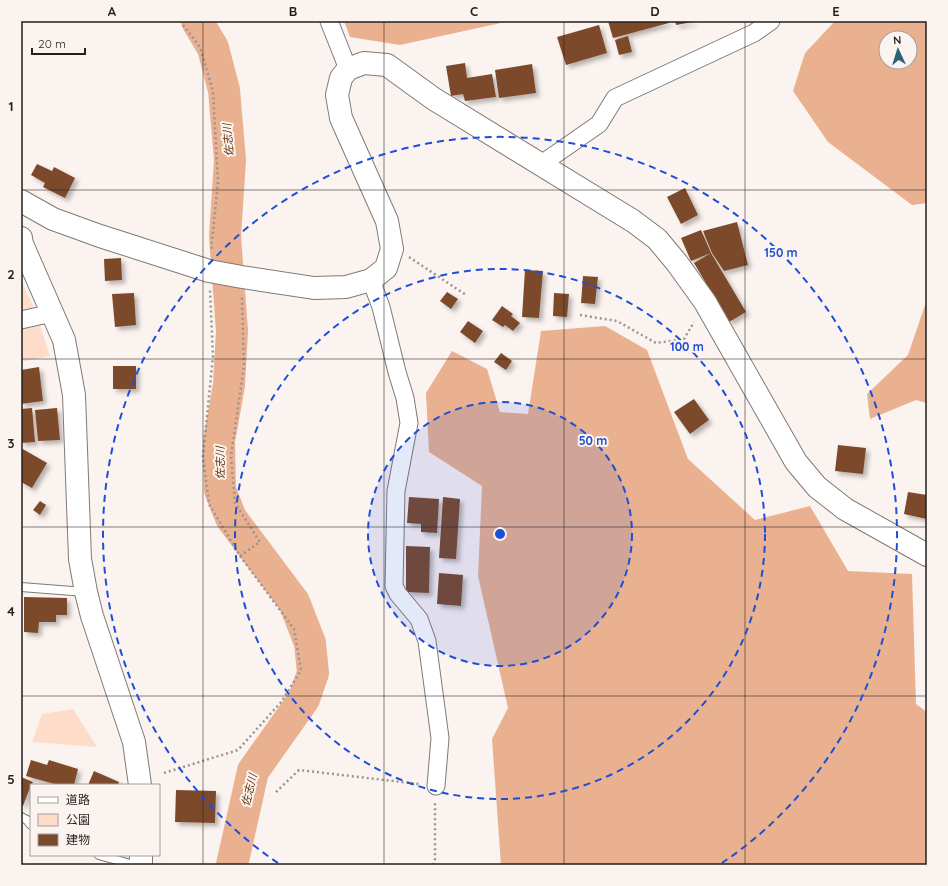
<svg xmlns="http://www.w3.org/2000/svg" width="948" height="886" viewBox="0 0 948 886" font-family="Quicksand,'Noto Sans JP',sans-serif">
<style>
.green{fill:#fdddca}
.forest{fill:#eab190;fill-rule:evenodd}
.lines{fill:none;stroke-linecap:round;stroke-linejoin:round}
.river{stroke:#e9b18f;stroke-width:32}
.building{fill:#7b4a2b;filter:url(#shadow)}
.lane-casing{stroke:#807975;stroke-width:10}
.street-casing{stroke:#807975;stroke-width:19}
.secondary-casing{stroke:#807975;stroke-width:24}
.path{stroke:#9a9491;stroke-width:2.5;stroke-dasharray:2 3;stroke-linecap:butt}
.lane{stroke:#fff;stroke-width:8}
.street{stroke:#fff;stroke-width:17}
.secondary{stroke:#fff;stroke-width:22}
.grid{fill:none;stroke:#221f1d;stroke-width:1;stroke-opacity:0.55}
.ring{fill:none;stroke:#1d4ed8;stroke-width:2;stroke-dasharray:7 5}
.labels{text-anchor:middle;dominant-baseline:central;stroke-width:4;stroke-linejoin:round;paint-order:stroke}
.water-label{font-size:11px;font-style:italic;fill:#622f07;stroke:#fbf3ef}
.centre{fill:#1d4ed8;stroke:#fbf3ef;stroke-width:2}
.ring-label{font-size:12px;text-anchor:middle;font-weight:bold;fill:#1d4ed8;stroke:#fbf3ef;stroke-width:4;stroke-linejoin:round;paint-order:stroke}
.neatline{fill:none;stroke:#221f1d;stroke-width:1.5}
.grid-label{font-size:13px;text-anchor:middle;font-weight:bold;fill:#221f1d}
</style>
<defs>
<filter id="shadow"><feDropShadow dx="3.5" dy="3.5" stdDeviation="2" flood-color="#0004"/></filter>
</defs>
<rect width="100%" height="100%" fill="#fbf3ef"/>
<path class="green" d="M 21,281 L 34,307 L 21,312 Z
M 40,325 L 50,356 L 21,362 L 21,330 Z
M 73,709 L 97,747 L 32,742 L 42,714 Z"/>
<path class="forest" d="M 344,21 L 510,21 L 400,45 L 350,37 Z
M 835,21 L 927,21 L 927,203 L 912,205 L 828,142 L 793,91 L 805,53 ZM 886,38 L 910,38 L 910,62 L 886,62 Z
M 927,299 L 927,403 L 916,400 L 870,419 L 867,394 L 908,355 Z
M 605,326 L 647,350 L 688,459 L 755,520 L 810,506 L 848,571 L 912,574 L 916,704 L 927,712 L 927,865 L 501,865 L 492,739 L 508,708 L 478,576 L 482,486 L 429,452 L 426,393 L 452,351 L 487,369 L 500,412 L 528,414 L 541,331 Z"/>
<g class="lines">
<path class="river" d="M 197,21 L 213,48 L 224,90 L 230,160 L 225,236 L 232,331 L 229,385 L 219,441 L 220,490 L 231,518 L 294,602 L 310,643 L 313,673 L 304,699 L 253,771 L 232,865"/>
</g>
<path class="building" d="M 608,21 L 669,21 L 669,23 L 613,38 Z
M 675,21 L 693,21 L 693,22 L 676,25 Z
M 599,25 L 607,53 L 566,65 L 557,37 Z
M 628,36 L 632,52 L 619,55 L 615,40 Z
M 465,63 L 467,78 L 492,74 L 496,97 L 465,101 L 463,94 L 451,96 L 446,66 Z
M 532,64 L 536,93 L 499,98 L 495,70 Z
M 37,164 L 52,171 L 54,167 L 75,178 L 65,198 L 43,187 L 45,183 L 31,175 Z
M 685,188 L 698,215 L 681,224 L 667,197 Z
M 737,222 L 748,265 L 724,271 L 712,253 L 713,252 L 712,253 L 703,231 Z
M 701,230 L 711,253 L 691,261 L 681,238 Z
M 711,253 L 746,312 L 729,322 L 694,263 Z
M 121,258 L 122,280 L 105,281 L 104,259 Z
M 525,270 L 543,271 L 539,318 L 522,317 Z
M 583,276 L 598,277 L 595,304 L 581,303 Z
M 447,292 L 458,299 L 451,309 L 440,301 Z
M 134,293 L 136,325 L 115,327 L 112,294 Z
M 554,293 L 569,294 L 567,317 L 553,316 Z
M 502,306 L 513,314 L 511,316 L 520,323 L 513,331 L 505,325 L 503,327 L 492,320 Z
M 468,321 L 483,331 L 475,343 L 460,332 Z
M 501,353 L 512,361 L 506,370 L 494,362 Z
M 113,366 L 136,366 L 136,389 L 113,389 Z
M 39,367 L 43,401 L 21,404 L 21,370 Z
M 694,399 L 709,420 L 690,434 L 674,412 Z
M 32,408 L 35,442 L 21,443 L 21,409 Z
M 57,408 L 60,440 L 38,441 L 35,410 Z
M 838,445 L 866,448 L 863,474 L 835,471 Z
M 21,448 L 47,463 L 32,488 L 21,482 Z
M 908,492 L 927,495 L 927,519 L 904,514 Z
M 409,497 L 439,499 L 437,533 L 421,532 L 421,524 L 407,523 Z
M 443,497 L 460,499 L 456,559 L 439,558 Z
M 40,501 L 46,505 L 40,515 L 33,510 Z
M 406,546 L 430,547 L 429,593 L 406,592 Z
M 439,573 L 463,575 L 461,606 L 437,604 Z
M 24,597 L 67,598 L 67,615 L 56,615 L 56,622 L 39,622 L 38,633 L 24,632 Z
M 31,760 L 47,765 L 49,760 L 78,769 L 74,785 L 58,785 L 26,776 Z
M 94,771 L 119,782 L 118,785 L 88,785 Z
M 21,777 L 33,782 L 31,785 L 23,806 L 21,805 Z
M 176,790 L 216,791 L 215,823 L 175,822 Z"/>
<g class="lines">
<defs>
<path id="lane" d="M 21,587 L 85,592
M 21,817 L 27,820 L 31,825
M 99,855 L 134,865"/>
<path id="street" d="M 329,21 L 348,69
M 540,165 L 599,124 L 615,98 L 754,33 L 771,21
M 371,280 L 381,307 L 397,372 L 405,398 L 409,423 L 396,491 L 394,586 L 398,594 L 419,619 L 427,641 L 440,738 L 436,786
M 21,320 L 52,313"/>
<path id="secondary" d="M 21,201 L 53,219 L 100,236 L 209,271 L 242,277 L 314,288 L 346,287 L 371,280 L 386,268 L 392,249 L 387,221 L 341,118 L 337,95 L 341,78 L 348,69 L 364,63 L 387,65 L 434,99 L 633,221 L 657,239 L 677,263 L 705,302 L 796,462 L 817,487 L 845,509 L 927,555
M 21,238 L 22,244 L 64,340 L 74,395 L 80,559 L 86,592 L 92,616 L 134,742 L 140,785
M 141,865 L 141,855"/>
</defs>
<use href="#lane" class="lane-casing"/>
<use href="#street" class="street-casing"/>
<use href="#secondary" class="secondary-casing"/>
<path class="path" d="M 180,21 L 200,47 L 213,91 L 218,182 L 211,251
M 409,257 L 466,295
M 580,315 L 617,321 L 656,343 L 684,339 L 694,322
M 240,556 L 260,542 L 235,503 L 231,456 L 244,366 L 242,297
M 164,773 L 238,750 L 282,701 L 301,670 L 294,629 L 240,556 L 209,504 L 203,457 L 213,356 L 210,290
M 276,792 L 299,770 L 419,784
M 433,865 L 435,859 L 435,802"/>
<use href="#lane" class="lane"/>
<use href="#street" class="street"/>
<use href="#secondary" class="secondary"/>
</g>
<path class="grid" d="M 203,21 L 203,865M 384,21 L 384,865M 564,21 L 564,865M 745,21 L 745,865M 21,190 L 927,190M 21,359 L 927,359M 21,527 L 927,527M 21,696 L 927,696"/>
<circle cx="500" cy="534" r="132" fill="#1d4ed8" fill-opacity=".12"/>
<g class="ring">
<circle cx="500" cy="534" r="132"/>
<circle cx="500" cy="534" r="265"/>
<path d="M278 863A397 397 0 1 1 722 863"/>
</g>
<g class="labels">
<g class="water-label">
<text transform="translate(228 140) rotate(-94)">佐志川</text>
<text transform="translate(220 463) rotate(-90)">佐志川</text>
<text transform="translate(249 790) rotate(-76)">佐志川</text>
</g>
</g>
<circle cx="500" cy="534" r="6" class="centre"/>
<g class="ring-label">
<text x="781" y="257">150 m</text>
<text x="687" y="351">100 m</text>
<text x="593" y="445">50 m</text>
</g>
<rect width="948" height="886" fill="none" stroke="#fbf3ef" stroke-width="44"/>
<rect x="30" y="784" width="130" height="72" fill="#fbf3ef" stroke="#a49e9b"/>
<rect x="38" y="797" width="20" height="6" fill="#ffffff" stroke="#a49e9b"/>
<text x="66" y="804" font-size="12" fill="#221f1d">道路</text>
<rect x="38" y="814" width="20" height="12" fill="#fdddca" stroke="#a49e9b"/>
<text x="66" y="824" font-size="12" fill="#221f1d">公園</text>
<rect x="38" y="834" width="20" height="12" fill="#7b4a2b" stroke="#a49e9b"/>
<text x="66" y="844" font-size="12" fill="#221f1d">建物</text>
<g transform="translate(898 50) rotate(356)"><circle r="19" fill="#fbf3ef" stroke="#a49e9b"/>
<path d="M0-3L7 15L0 10L-7 15Z" fill="#2b627c"/>
<text y="-6" font-size="11" font-weight="bold" text-anchor="middle" fill="#221f1d">N</text>
</g>
<path d="M32 48v6h53v-6" fill="none" stroke="#221f1d" stroke-width="2"/>
<text x="38" y="48" font-size="12" fill="#221f1d" stroke="#fbf3ef" stroke-width="3" paint-order="stroke">20 m</text>
<rect x="22" y="22" width="904" height="842" class="neatline"/>
<g class="grid-label">
<text x="112" y="16">A</text>
<text x="293" y="16">B</text>
<text x="474" y="16">C</text>
<text x="655" y="16">D</text>
<text x="836" y="16">E</text>
<text x="11" y="111">1</text>
<text x="11" y="279">2</text>
<text x="11" y="448">3</text>
<text x="11" y="616">4</text>
<text x="11" y="784">5</text>
</g>
</svg>
